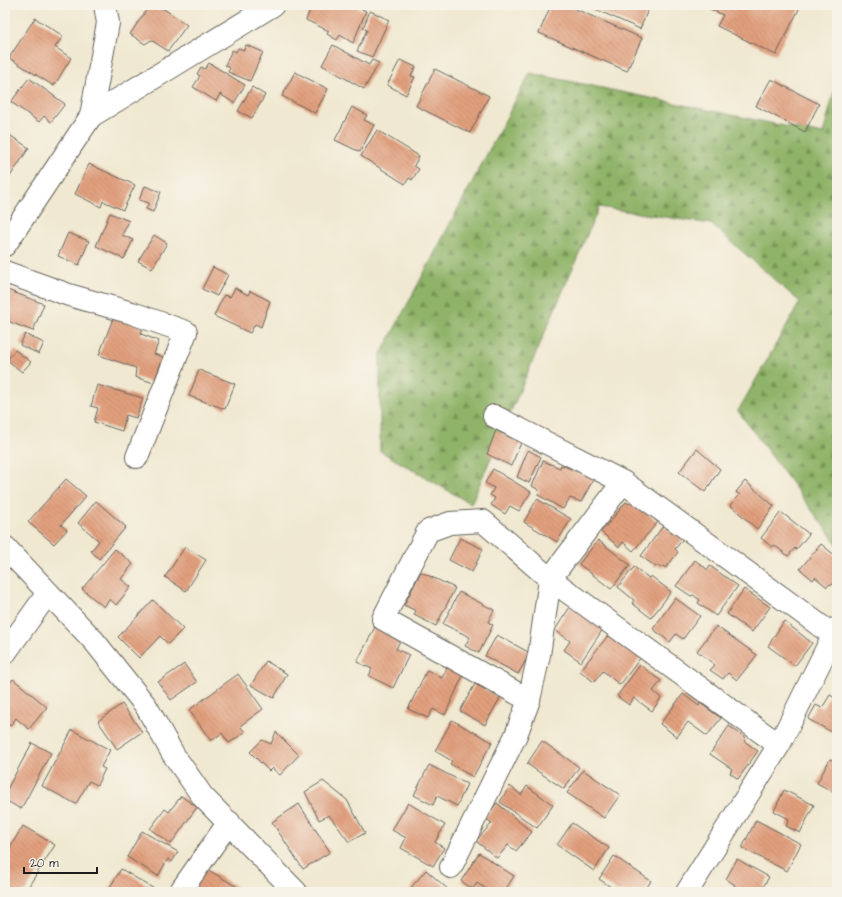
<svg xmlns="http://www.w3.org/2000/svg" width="842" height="897" viewBox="0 0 842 897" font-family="'Architects Daughter',sans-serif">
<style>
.forest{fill:url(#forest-firs);stroke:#566842}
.building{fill:url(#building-back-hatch)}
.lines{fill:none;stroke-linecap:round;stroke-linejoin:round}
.street-casing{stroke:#66635b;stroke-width:24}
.secondary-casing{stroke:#66635b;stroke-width:24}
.street{stroke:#fff;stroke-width:22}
.secondary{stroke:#fff;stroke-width:22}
</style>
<defs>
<pattern id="forest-firs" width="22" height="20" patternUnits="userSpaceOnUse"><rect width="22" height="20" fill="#8fb368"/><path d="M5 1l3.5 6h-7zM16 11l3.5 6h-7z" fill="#749155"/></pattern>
<pattern id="building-back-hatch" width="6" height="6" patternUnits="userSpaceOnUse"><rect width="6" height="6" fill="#e19f7d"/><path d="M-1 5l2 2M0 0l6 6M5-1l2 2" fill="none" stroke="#c0886b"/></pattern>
</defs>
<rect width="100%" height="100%" fill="#f7f3e8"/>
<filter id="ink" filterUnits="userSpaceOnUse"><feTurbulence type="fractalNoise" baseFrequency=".025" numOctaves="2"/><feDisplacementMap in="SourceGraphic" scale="8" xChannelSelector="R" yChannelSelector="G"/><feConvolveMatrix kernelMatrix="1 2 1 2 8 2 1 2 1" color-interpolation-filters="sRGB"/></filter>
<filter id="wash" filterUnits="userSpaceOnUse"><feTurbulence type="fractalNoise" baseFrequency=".012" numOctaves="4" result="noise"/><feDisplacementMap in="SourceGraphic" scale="16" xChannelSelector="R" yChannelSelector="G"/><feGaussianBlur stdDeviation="0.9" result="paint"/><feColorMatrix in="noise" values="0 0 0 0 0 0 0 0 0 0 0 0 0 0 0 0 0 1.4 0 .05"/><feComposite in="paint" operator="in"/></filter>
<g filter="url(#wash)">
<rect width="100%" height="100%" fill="#f0e8d0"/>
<path class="forest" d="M 530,73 L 823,134 L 837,80 L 837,544 L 738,411 L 800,302 L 711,224 L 599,207 L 471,504 L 380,451 L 380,356 Z"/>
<g id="blocks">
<path class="building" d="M 150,5 L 158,5 L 187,25 L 168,51 L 151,40 L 145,44 L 130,34 Z
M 312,5 L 319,7 L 320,5 L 352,5 L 366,11 L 353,43 L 340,35 L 337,40 L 327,34 L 329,31 L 306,20 Z
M 551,5 L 566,5 L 642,38 L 627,71 L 539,33 Z
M 586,5 L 650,5 L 640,29 Z
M 701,5 L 801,5 L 776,55 L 717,26 L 723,15 Z
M 370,11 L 389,20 L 372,57 L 357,51 L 367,30 L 363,28 Z
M 35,18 L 63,36 L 55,47 L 71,58 L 54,86 L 9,58 Z
M 246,45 L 263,52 L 250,81 L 228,72 L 230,68 L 225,65 L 232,50 L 236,52 L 238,48 L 244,50 Z
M 333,45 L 369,65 L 372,60 L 379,63 L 364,89 L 322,65 Z
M 400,60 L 416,67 L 411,76 L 415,77 L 406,95 L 387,85 Z
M 209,63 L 245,85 L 234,103 L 220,94 L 216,101 L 193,87 L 200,76 L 197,74 L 201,67 L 205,69 Z
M 435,69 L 489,96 L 470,133 L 416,106 Z
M 295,72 L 328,89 L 315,113 L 282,96 Z
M 29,78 L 65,104 L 51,122 L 44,116 L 39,122 L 11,102 Z
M 771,79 L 819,104 L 805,132 L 756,106 Z
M 252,87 L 265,95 L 252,118 L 238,111 Z
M 352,107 L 367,115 L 364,120 L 374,125 L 360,152 L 335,140 Z
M 377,130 L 419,156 L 414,166 L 419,169 L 412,180 L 409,178 L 405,184 L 361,156 Z
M 5,132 L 29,148 L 5,184 Z
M 89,164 L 135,185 L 123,210 L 103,201 L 101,207 L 75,194 Z
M 145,186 L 161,192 L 153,212 L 146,209 L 149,203 L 139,200 Z
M 110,213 L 129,221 L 122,235 L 133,240 L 124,259 L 96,246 Z
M 68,233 L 89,241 L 79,265 L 58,256 Z
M 154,235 L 167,243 L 152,269 L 138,261 Z
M 213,267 L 228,275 L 217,296 L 202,289 Z
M 235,288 L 248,295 L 250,291 L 270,301 L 261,327 L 255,324 L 250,333 L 214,316 L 224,295 L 230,297 Z
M 5,289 L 44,304 L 33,331 L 5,320 Z
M 114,316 L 143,327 L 141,334 L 159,341 L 154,354 L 163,357 L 154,383 L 135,377 L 136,368 L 99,355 Z
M 25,334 L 44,343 L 39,354 L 20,345 Z
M 15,350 L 31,362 L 22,372 L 7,360 Z
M 199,370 L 235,384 L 225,409 L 189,396 Z
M 97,385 L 143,398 L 136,418 L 126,415 L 122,431 L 94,422 L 98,408 L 91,406 Z
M 496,430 L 521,443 L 511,466 L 487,454 Z
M 697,449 L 720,469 L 705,492 L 679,472 Z
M 528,450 L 541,457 L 529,483 L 517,477 Z
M 543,461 L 560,468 L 561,465 L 594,478 L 581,502 L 570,498 L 563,509 L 538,495 L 539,490 L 532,486 Z
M 493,469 L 531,492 L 519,511 L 510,506 L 505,514 L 491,505 L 495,498 L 490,495 L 494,488 L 485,483 Z
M 66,479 L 86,496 L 61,525 L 67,530 L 54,544 L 28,522 Z
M 745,481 L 774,506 L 757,529 L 730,505 L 740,495 L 736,492 Z
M 537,499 L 571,519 L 557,542 L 524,522 Z
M 96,501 L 126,527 L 99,559 L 91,551 L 99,541 L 78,523 Z
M 632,501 L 658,522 L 633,551 L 623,542 L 619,547 L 601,532 L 626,502 L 629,504 Z
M 781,512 L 809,534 L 796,550 L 795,548 L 788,556 L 774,545 L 772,547 L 761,538 Z
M 663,526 L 683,539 L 675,549 L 678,552 L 666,568 L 663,566 L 661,568 L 657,565 L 656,567 L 641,556 Z
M 460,538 L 483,549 L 472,572 L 449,560 Z
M 598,540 L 630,565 L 611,589 L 579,564 Z
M 821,544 L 837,557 L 837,579 L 832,585 L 830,584 L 827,587 L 815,577 L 813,580 L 800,569 Z
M 185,547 L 206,560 L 186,591 L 165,577 Z
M 115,549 L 133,564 L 121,579 L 131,587 L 116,605 L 110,599 L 104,607 L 82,589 Z
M 695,560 L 708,570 L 710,566 L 738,586 L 716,616 L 698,603 L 700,600 L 693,595 L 691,596 L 676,586 Z
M 634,567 L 649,578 L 651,576 L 671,592 L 651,618 L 632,603 L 634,600 L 618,587 Z
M 421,572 L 455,588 L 436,626 L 414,615 L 416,611 L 404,605 Z
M 744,589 L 770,607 L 752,632 L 727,614 Z
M 459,592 L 494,610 L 488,622 L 493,625 L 479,653 L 465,646 L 470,637 L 443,624 Z
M 675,598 L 700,616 L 683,639 L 676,634 L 670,642 L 653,629 Z
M 153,600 L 183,629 L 168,644 L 160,636 L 139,658 L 118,637 Z
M 570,607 L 603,629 L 581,662 L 564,650 L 570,641 L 555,630 Z
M 784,621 L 812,643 L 795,666 L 768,646 Z
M 716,626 L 757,655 L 737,680 L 728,673 L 723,679 L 710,670 L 715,665 L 697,651 Z
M 375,627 L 401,639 L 396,649 L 409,655 L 393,688 L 369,676 L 372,669 L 357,662 Z
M 610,633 L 641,657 L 620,685 L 603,671 L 594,682 L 580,671 Z
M 497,635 L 530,653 L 518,674 L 485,656 Z
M 266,661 L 287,674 L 274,698 L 251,685 Z
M 184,664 L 197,682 L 171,700 L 158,682 Z
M 640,665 L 661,681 L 653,691 L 661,698 L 652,711 L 634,698 L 629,705 L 617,696 Z
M 448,666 L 464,673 L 445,715 L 433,709 L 428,718 L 408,709 L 427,670 L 442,678 Z
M 238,674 L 263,709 L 240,726 L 245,732 L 229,743 L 222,733 L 211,741 L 189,710 Z
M 13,679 L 47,707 L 29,729 L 16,718 L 10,726 L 5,722 L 5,689 Z
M 475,684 L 500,698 L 485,725 L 460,711 Z
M 683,694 L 699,706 L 700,703 L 721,718 L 707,736 L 688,722 L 677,737 L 660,724 Z
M 830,695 L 837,699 L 837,735 L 808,719 L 816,705 L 822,708 Z
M 122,704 L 142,732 L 117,749 L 98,721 Z
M 452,720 L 492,742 L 473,777 L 450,764 L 452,761 L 435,751 Z
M 729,726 L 746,738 L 744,741 L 758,751 L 738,779 L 730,773 L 732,769 L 710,754 Z
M 72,730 L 110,750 L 101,767 L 105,769 L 97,785 L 89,781 L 76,804 L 42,786 Z
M 276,732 L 299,755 L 280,775 L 272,768 L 269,771 L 250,752 L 262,740 L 271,744 Z
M 542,741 L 579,767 L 564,789 L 527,764 Z
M 32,743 L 51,753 L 21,809 L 5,800 L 5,793 Z
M 830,759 L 837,763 L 837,794 L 817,783 Z
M 429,765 L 467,784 L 457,806 L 437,796 L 433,805 L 414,795 Z
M 583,770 L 620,795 L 604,818 L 567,793 Z
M 323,781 L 347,800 L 365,833 L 349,842 L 329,815 L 319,820 L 305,792 Z
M 510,786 L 521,795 L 527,786 L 553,805 L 537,828 L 500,802 Z
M 784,790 L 814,805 L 800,833 L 786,826 L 789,819 L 774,811 Z
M 181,796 L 197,807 L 171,844 L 150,829 L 165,809 L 169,812 Z
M 408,803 L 445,825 L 435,842 L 444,848 L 433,866 L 401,848 L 406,838 L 392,830 Z
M 497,803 L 532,832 L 516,851 L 508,845 L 497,858 L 476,841 L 492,823 L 485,818 Z
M 299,804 L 330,852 L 303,869 L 272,822 Z
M 756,820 L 801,844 L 787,871 L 742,848 Z
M 572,823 L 609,848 L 594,871 L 557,845 Z
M 23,826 L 55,845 L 25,892 L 5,892 L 5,855 Z
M 142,831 L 178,852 L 172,862 L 168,859 L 158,876 L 127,857 Z
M 479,853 L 514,876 L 504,892 L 491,892 L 477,883 L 473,889 L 461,881 Z
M 614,856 L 651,881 L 644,892 L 618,892 L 599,879 Z
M 737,859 L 769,877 L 760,892 L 737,892 L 732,890 L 735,885 L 726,879 Z
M 205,868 L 244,891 L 244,892 L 201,892 L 194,887 Z
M 121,869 L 156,890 L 154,892 L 107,892 Z
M 426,870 L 451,892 L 411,892 L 409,890 Z"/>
</g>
</g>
<g filter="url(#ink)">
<use href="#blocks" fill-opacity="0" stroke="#66635b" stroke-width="1"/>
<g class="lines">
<defs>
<path id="street" d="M 91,116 L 108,23 L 105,5
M 5,245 L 91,116 L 273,5
M 5,272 L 69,295 L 132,313 L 186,332 L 137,457
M 494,416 L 623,482
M 5,653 L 48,593
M 529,700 L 383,619 L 428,531 L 450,523 L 483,521 L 550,579 L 779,745
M 451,867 L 516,735 L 529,700 L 539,655 L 550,579 L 623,482 L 833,635 L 837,635
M 180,892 L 229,822
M 687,892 L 779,745 L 837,628"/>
<path id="secondary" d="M 5,547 L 94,641 L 146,706 L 173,754 L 203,797 L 296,892"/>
</defs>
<use href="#street" class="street-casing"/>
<use href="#secondary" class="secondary-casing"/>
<use href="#street" class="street"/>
<use href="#secondary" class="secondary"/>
</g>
</g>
<rect width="842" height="897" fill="none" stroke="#f7f3e8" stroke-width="20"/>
<path d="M24 867v6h73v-6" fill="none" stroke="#1c1c1c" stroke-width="2"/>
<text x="30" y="867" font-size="12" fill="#1c1c1c" stroke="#f7f3e8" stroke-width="3" paint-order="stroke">20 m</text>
</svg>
